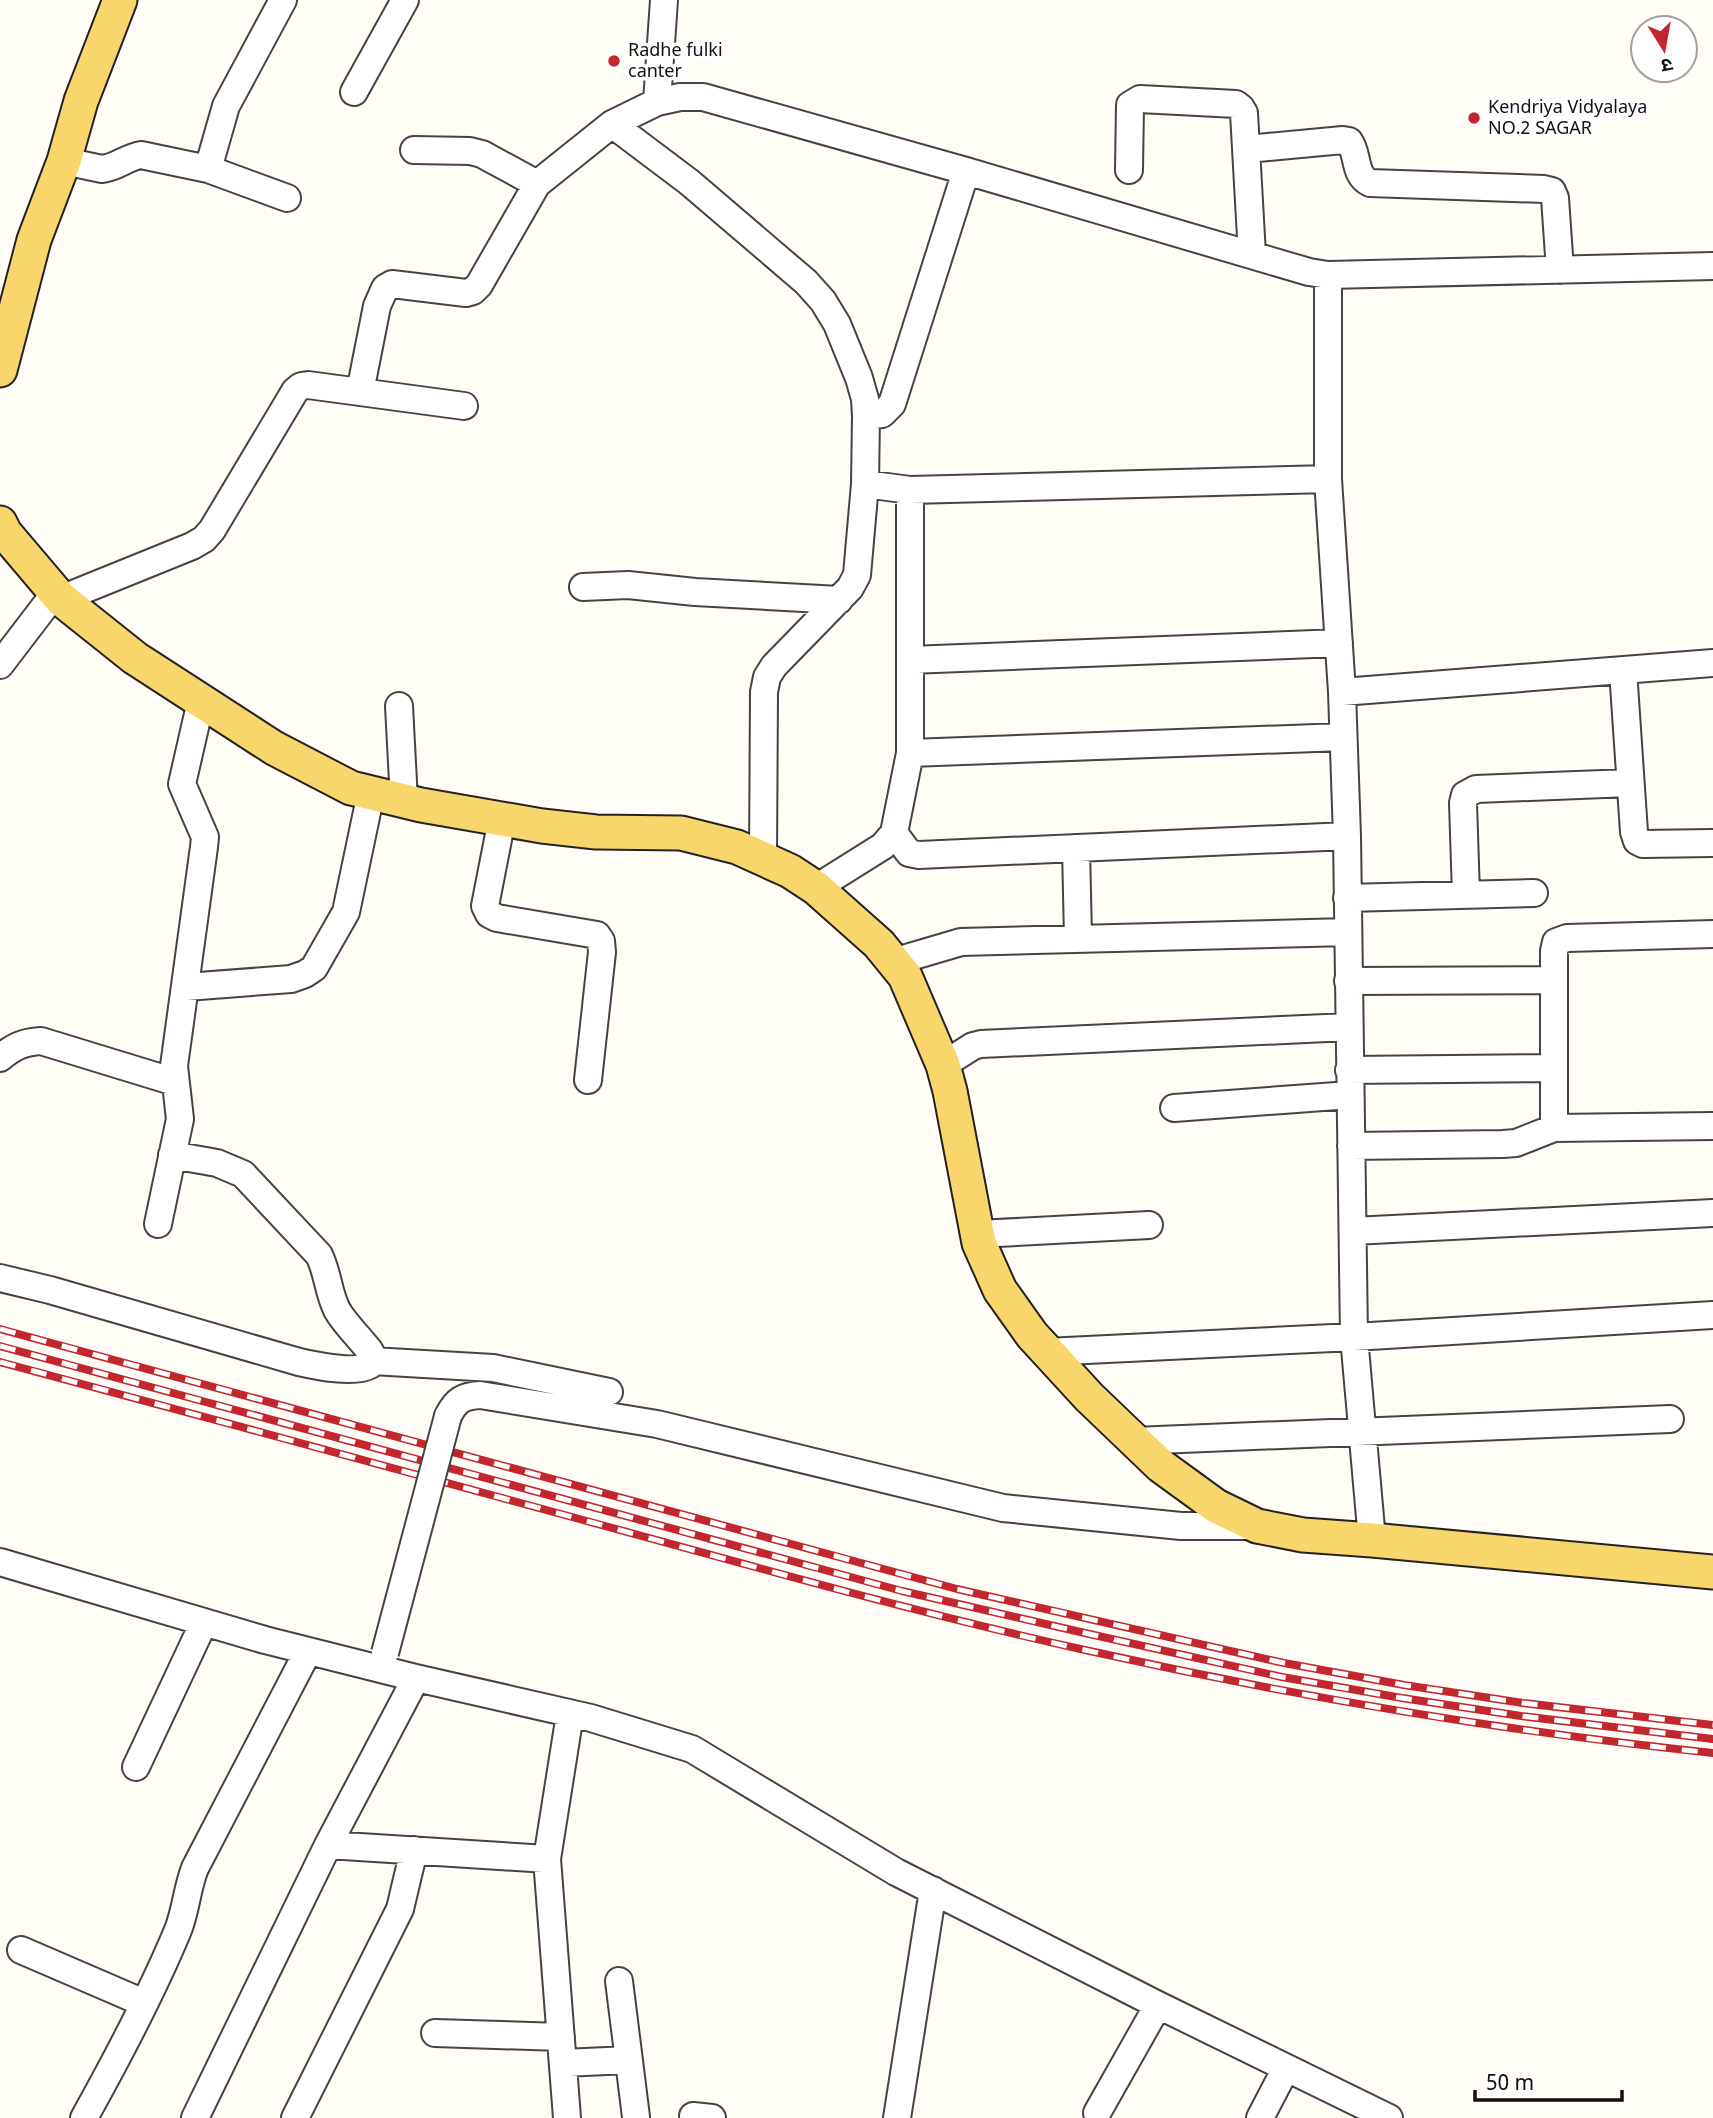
<svg xmlns="http://www.w3.org/2000/svg" width="1713" height="2118" viewBox="0 0 1713 2118" font-family="Georgia,'Noto Sans Devanagari',serif">
<style>
.lines{fill:none;stroke-linecap:round;stroke-linejoin:round}
.minor-casing{stroke:#444;stroke-width:30}
.major-casing{stroke:#222;stroke-width:37}
.minor{stroke:#fff;stroke-width:26}
.major{stroke:#f9d66b;stroke-width:33}
.rail-casing{stroke:#c4262e;stroke-width:8}
.rail{stroke:#fff;stroke-width:5;stroke-dasharray:16;stroke-linecap:butt}
.minor-bridge-casing{stroke:#444;stroke-width:30;stroke-linecap:butt}
.minor-bridge{stroke:#fff;stroke-width:26}
.poi-dot{fill:#c4262e;stroke:#fff;stroke-width:2.5}
.labels{text-anchor:middle;dominant-baseline:central;stroke-width:7;stroke-linejoin:round;paint-order:stroke}
.poi-label{font-size:18px;fill:#111;stroke:#fff;text-anchor:start}
</style>
<rect width="100%" height="100%" fill="#fffdf5"/>
<g class="lines">
<defs>
<path id="minor" d="M 354,92 L 405,0
M 657,102 L 664,0
M 612,124 L 689,182 L 806,282 L 823,301 L 837,324 L 859,378 L 865,399 L 866,416 L 865,484 L 857,575 L 850,588 L 774,666 L 767,677 L 764,692 L 763,859
M 1247,149 L 1343,140 L 1349,141 C 1359,154 1353,175 1370,183 L 1544,189 L 1552,191 L 1555,198 L 1560,270
M 414,150 L 470,151 L 482,154 L 537,184
M 64,161 L 102,169 C 116,168 127,157 141,155 L 208,169 L 287,198
M 208,169 L 226,106 L 283,0
M 1129,170 L 1130,105 L 1140,99 L 1236,104 L 1241,108 L 1244,113 L 1252,255
M 1328,275 L 1328,479 L 1342,692 L 1347,836 L 1354,1337 L 1372,1540
M 360,392 L 377,306 L 385,288 L 392,284 L 466,293 L 473,291 L 479,285 L 537,184 L 612,124 L 657,102 L 680,97 L 703,97 L 966,171 L 1309,272 L 1328,275 L 1713,266
M 866,416 L 882,414 L 892,404 L 966,171
M 865,484 L 910,490 L 1328,479
M 583,587 L 628,585 L 695,592 L 839,600
M 61,599 L 192,546 L 204,539 L 212,530 L 295,391 L 301,386 L 308,385 L 464,406
M 910,660 L 1339,643
M 0,665 L 55,593
M 1623,670 L 1634,832 L 1637,841 L 1643,844 L 1713,843
M 1342,692 L 1713,663
M 399,706 L 404,801
M 910,753 L 1342,737
M 502,819 L 485,906 L 489,914 L 497,918 L 597,935 L 601,941 L 602,952 L 588,1080
M 894,833 L 909,853 L 919,855 L 1347,836
M 1076,848 L 1078,938
M 816,888 L 883,846 L 894,833 L 910,753 L 910,490
M 1466,895 L 1463,803 L 1465,795 L 1476,789 L 1629,783
M 1347,898 L 1534,893
M 893,962 L 961,942 L 1348,932
M 1348,981 L 1554,980
M 186,987 L 291,979 L 305,974 L 314,968 L 346,912 L 371,793
M 0,1058 C 13,1047 23,1042 41,1041 L 175,1082
M 943,1065 L 973,1046 L 981,1044 L 1348,1027
M 1349,1070 L 1554,1068
M 1174,1108 L 1350,1095
M 1554,1128 L 1554,951 L 1556,942 L 1567,938 L 1713,934
M 1351,1146 L 1503,1144 L 1516,1143 L 1554,1128 L 1713,1126
M 158,1224 L 180,1119 L 174,1066 L 204,847 L 205,837 L 182,784 L 201,701
M 1353,1231 L 1713,1213
M 978,1234 L 1149,1225
M 0,1278 L 50,1290 L 299,1362 C 317,1366 355,1374 370,1365 L 372,1355 L 369,1350 C 359,1337 345,1324 337,1310 C 328,1292 328,1273 319,1255 L 243,1174 L 217,1163 L 172,1155
M 1046,1352 L 1354,1337 L 1713,1315
M 372,1361 L 493,1368 L 609,1392
M 448,1416 C 456,1400 463,1396 480,1395 L 657,1424 L 1003,1508 L 1181,1526 L 1256,1526
M 1134,1441 L 1670,1419
M 0,1562 L 265,1640 L 416,1678 L 591,1718 L 692,1749 L 896,1872 L 1158,2005 L 1389,2118
M 136,1767 L 204,1622
M 328,1845 L 547,1859
M 21,1950 L 144,2003
M 619,1981 L 636,2117
M 435,2033 L 561,2037
M 563,2063 L 629,2060
M 1097,2113 L 1158,2005
M 693,2116 L 712,2118
M 84,2118 C 118,2057 151,1995 178,1930 C 186,1910 187,1888 195,1868 L 308,1651
M 195,2118 L 328,1845 L 416,1678
M 295,2118 L 400,1909 L 414,1850
M 567,2118 L 547,1859 L 570,1714
M 897,2118 L 933,1890
M 1260,2118 L 1286,2068"/>
<path id="major" d="M 0,370 L 34,240 L 64,161 L 81,101 L 120,0
M 0,523 L 5,533 L 61,599 L 135,658 L 274,748 L 351,788 L 421,805 L 542,826 L 596,832 L 681,833 L 737,847 L 790,871 L 816,888 L 879,944 L 905,976 L 943,1065 L 950,1091 L 979,1243 L 1000,1290 L 1032,1335 L 1089,1397 L 1161,1466 L 1216,1506 L 1257,1526 L 1303,1535 L 1372,1540 L 1713,1572"/>
</defs>
<use href="#minor" class="minor-casing"/>
<use href="#major" class="major-casing"/>
<use href="#minor" class="minor"/>
<use href="#major" class="major"/>
<defs>
<path id="rail" d="M 0,1329 L 957,1589 L 1284,1663 L 1404,1685 L 1523,1703 L 1713,1725
M 0,1346 L 902,1591 L 1076,1631 L 1282,1677 L 1402,1698 L 1521,1716 L 1713,1739
M 0,1362 C 191,1413 381,1465 572,1517 C 742,1563 912,1612 1085,1650 C 1292,1696 1502,1731 1713,1753"/>
</defs>
<use href="#rail" class="rail-casing"/>
<use href="#rail" class="rail"/>
<defs>
<path id="minor-bridge" d="M 385,1653 L 448,1416"/>
</defs>
<use href="#minor-bridge" class="minor-bridge-casing"/>
<use href="#minor-bridge" class="minor-bridge"/>
</g>
<g class="poi-dot">
<circle cx="614" cy="61" r="7"/>
<circle cx="1474" cy="118" r="7"/>
</g>
<g class="labels">
<g class="poi-label">
<text x="628" y="51">Radhe fulki<tspan x="628" dy="21">canter</tspan></text>
<text x="1488" y="108">Kendriya Vidyalaya<tspan x="1488" dy="21">NO.2 SAGAR</tspan></text>
</g>
</g>
<g transform="translate(1664 49) rotate(169)"><circle r="33" fill="#ffffff" stroke="#a0a0a0" stroke-width="2"/>
<path d="M0-5L12 26L0 18L-12 26Z" fill="#c4262e"/>
<text y="-10" font-size="19" font-weight="bold" text-anchor="middle" fill="#111111">उ</text>
</g>
<path d="M1475 2090v10h147v-10" fill="none" stroke="#111111" stroke-width="3.5"/>
<text x="1486" y="2090" font-size="21" fill="#111111" stroke="#ffffff" stroke-width="5" paint-order="stroke">50 m</text>
</svg>
